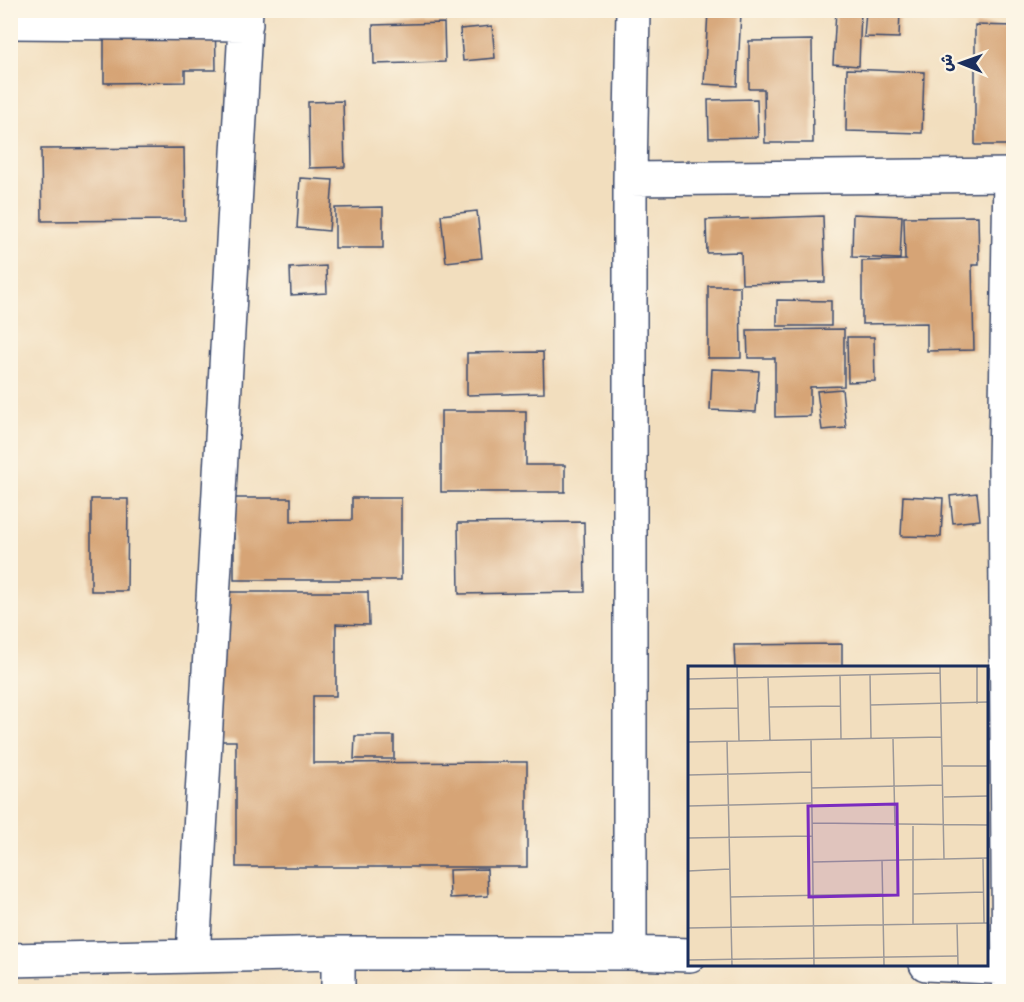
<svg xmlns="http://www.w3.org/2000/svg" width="1024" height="1002" viewBox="0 0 1024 1002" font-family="Sriracha,'Playpen Sans Arabic',sans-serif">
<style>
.building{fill:#d6a476}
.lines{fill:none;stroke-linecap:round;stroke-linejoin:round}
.minor-casing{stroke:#3b496c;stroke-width:36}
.minor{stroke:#fff;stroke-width:33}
.inset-road{fill:none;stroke:#9c9898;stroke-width:1.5}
.view{fill:#7b2cbf;fill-opacity:0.15;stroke:#7b2cbf;stroke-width:3}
.inset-edge{fill:none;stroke:#1b2f5e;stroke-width:3}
</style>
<rect width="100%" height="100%" fill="#fcf5e5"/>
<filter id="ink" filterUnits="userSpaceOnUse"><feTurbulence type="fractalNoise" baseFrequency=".0167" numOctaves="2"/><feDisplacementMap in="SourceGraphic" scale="12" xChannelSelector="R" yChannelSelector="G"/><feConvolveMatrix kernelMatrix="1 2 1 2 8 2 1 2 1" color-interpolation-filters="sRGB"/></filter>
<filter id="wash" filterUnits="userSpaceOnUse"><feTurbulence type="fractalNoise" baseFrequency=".008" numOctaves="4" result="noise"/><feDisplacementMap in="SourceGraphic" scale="24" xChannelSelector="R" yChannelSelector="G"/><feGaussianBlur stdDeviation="1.35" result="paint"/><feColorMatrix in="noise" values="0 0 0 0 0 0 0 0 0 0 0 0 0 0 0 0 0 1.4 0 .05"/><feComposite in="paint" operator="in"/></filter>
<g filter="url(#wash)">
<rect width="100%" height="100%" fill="#f2debe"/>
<g id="blocks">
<path class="building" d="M 104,10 L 215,10 L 216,70 L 185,70 L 185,82 L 104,83 Z
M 836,10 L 861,10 L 859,66 L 833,64 Z
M 866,10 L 900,10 L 899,38 L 864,37 Z
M 708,11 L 741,13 L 737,86 L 704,84 Z
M 444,23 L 445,62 L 374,64 L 373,25 Z
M 975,25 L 1014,26 L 1014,145 L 975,145 Z
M 492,26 L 495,58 L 463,61 L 460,29 Z
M 812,40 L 813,143 L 765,143 L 764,89 L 749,89 L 749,41 Z
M 847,69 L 924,72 L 922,133 L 846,131 Z
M 757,99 L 758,137 L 709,138 L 708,100 Z
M 343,101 L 345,167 L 309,168 L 308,102 Z
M 184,148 L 185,220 L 42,221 L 41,149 Z
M 300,178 L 333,180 L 329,231 L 297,228 Z
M 383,207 L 383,248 L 335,248 L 335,208 Z
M 477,211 L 482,258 L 446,262 L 441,215 Z
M 853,214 L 902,216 L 900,259 L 852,257 Z
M 823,216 L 825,282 L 742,284 L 741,252 L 707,253 L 706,220 Z
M 978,216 L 979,265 L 972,265 L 974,350 L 927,351 L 927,323 L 862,324 L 862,261 L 906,260 L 905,259 L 904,217 Z
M 326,266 L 327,293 L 291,295 L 290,268 Z
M 708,286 L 740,286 L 741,358 L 708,358 Z
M 777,300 L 831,301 L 831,326 L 777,326 Z
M 844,329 L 844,386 L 810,387 L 810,416 L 775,417 L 775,358 L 748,358 L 747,330 Z
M 847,337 L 874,337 L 875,381 L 848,382 Z
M 543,352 L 544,393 L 467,395 L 467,353 Z
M 712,369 L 759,371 L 756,412 L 710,410 Z
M 842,389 L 846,428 L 822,430 L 817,391 Z
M 441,411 L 526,411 L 526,465 L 565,465 L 565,492 L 441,492 Z
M 977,493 L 980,520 L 953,523 L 950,496 Z
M 903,496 L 943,498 L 941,537 L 901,536 Z
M 234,498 L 291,498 L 291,521 L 352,520 L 352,498 L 401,498 L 401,580 L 234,580 Z
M 91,499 L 128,499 L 127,591 L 91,591 Z
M 584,522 L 585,592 L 459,594 L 458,523 Z
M 211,592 L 368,592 L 369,625 L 336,624 L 336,696 L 313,696 L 313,763 L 527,762 L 527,867 L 236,867 L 236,741 L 211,741 Z
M 842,644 L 842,668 L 735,668 L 734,645 Z
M 355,736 L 394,736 L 394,759 L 354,759 Z
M 487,869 L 488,896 L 450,898 L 449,870 Z"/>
</g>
</g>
<g filter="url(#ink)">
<use href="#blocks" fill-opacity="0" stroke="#3b496c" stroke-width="1.5"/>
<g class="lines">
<defs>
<path id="minor" d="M 10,22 L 246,24
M 630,179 L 1014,175
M 630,953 L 630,179 L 633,10
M 193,956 L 246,10
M 10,960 L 338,953 L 630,953 L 690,955
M 926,964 L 1014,968
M 338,992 L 338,953
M 1009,992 L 1005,465 L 1010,175"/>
</defs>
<use href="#minor" class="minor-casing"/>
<use href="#minor" class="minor"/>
</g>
</g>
<g transform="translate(688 666)">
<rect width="300" height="300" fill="#f2debe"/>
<path class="inset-road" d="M 49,1 L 51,75M 252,1 L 256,193M 182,8 L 183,72M 152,9 L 153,73M 80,12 L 82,74M 0,13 L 252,7M 289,38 L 289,1M 182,39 L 300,36M 81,41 L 152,40M 0,43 L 50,42M 123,73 L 126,299M 205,73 L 207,160M 39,75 L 44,299M 0,76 L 254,71M 255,100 L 300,100M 0,109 L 123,106M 123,122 L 255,119M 256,131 L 300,130M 0,140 L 123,137M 124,157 L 300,159M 225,160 L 225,258M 0,172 L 124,170M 295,193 L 296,257M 194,194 L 196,299M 125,196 L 300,192M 0,205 L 42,203M 225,228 L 296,226M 42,231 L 195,228M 269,258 L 270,299M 0,262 L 300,257M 0,294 L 269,290"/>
<path class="view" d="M 209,138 L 210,229 L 121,231 L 120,140 Z"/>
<rect width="300" height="300" class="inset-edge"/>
</g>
<rect width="1024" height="1002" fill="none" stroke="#fcf5e5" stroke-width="36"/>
<g transform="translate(961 63) rotate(271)" stroke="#fcf5e5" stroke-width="4.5" paint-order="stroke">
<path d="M0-4.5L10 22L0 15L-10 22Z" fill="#1b2f5e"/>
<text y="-9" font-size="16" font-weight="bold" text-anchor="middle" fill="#1b2f5e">ش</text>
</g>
</svg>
